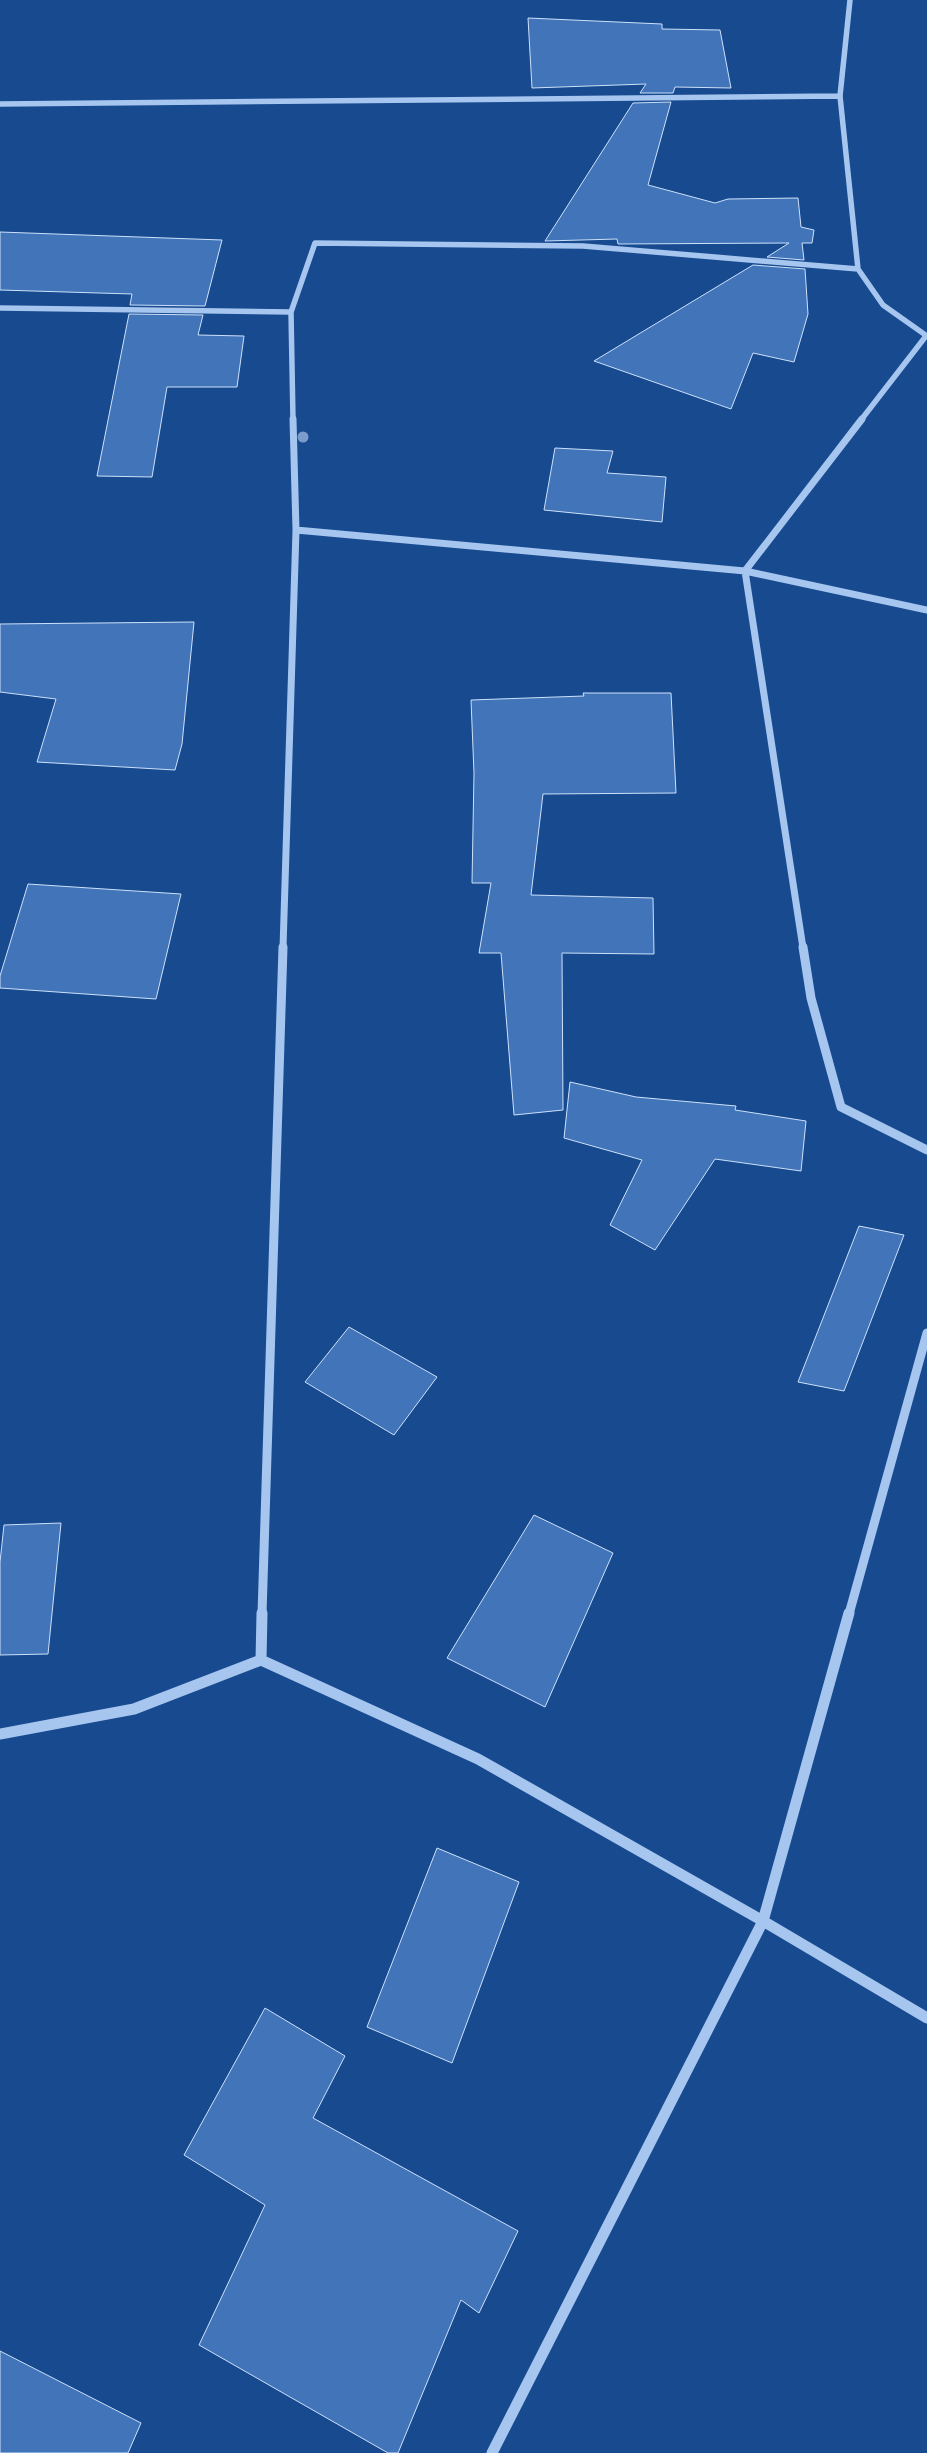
<svg xmlns="http://www.w3.org/2000/svg" width="927" height="2453" viewBox="0 0 927 2453" font-family="Rubik,sans-serif">
<style>
.building{fill:#4174b8;stroke:#cde1fb}
.lines{fill:none;stroke-linecap:round;stroke-linejoin:round}
.minor-far3{stroke:#a6c6ef;stroke-width:5.5}
.minor-far2{stroke:#a6c6ef;stroke-width:7}
.minor-far1{stroke:#a6c6ef;stroke-width:9}
.minor{stroke:#a6c6ef;stroke-width:11}
.tree{fill:#7c9dcb}
</style>
<rect width="100%" height="100%" fill="#184a90"/>
<path class="building" d="M 528,18 L 662,24 L 662,29 L 720,30 L 731,88 L 675,87 L 673,93 L 640,93 L 646,84 L 532,88 Z
M 671,102 L 648,185 L 715,203 L 728,199 L 798,198 L 801,227 L 814,230 L 812,243 L 802,243 L 804,260 L 767,257 L 789,243 L 618,244 L 617,239 L 545,241 L 633,103 Z
M 0,232 L 222,240 L 205,306 L 130,305 L 132,294 L 0,290 Z
M 753,265 L 805,269 L 808,314 L 794,362 L 753,353 L 731,409 L 594,361 Z
M 129,314 L 203,315 L 198,335 L 244,336 L 237,387 L 167,387 L 152,477 L 97,476 Z
M 555,448 L 613,451 L 607,473 L 666,477 L 662,522 L 544,510 Z
M 194,622 L 182,744 L 175,770 L 37,762 L 56,699 L 0,692 L 0,624 Z
M 583,693 L 671,693 L 676,793 L 543,794 L 531,895 L 653,898 L 654,954 L 562,953 L 563,1110 L 514,1115 L 501,953 L 479,953 L 491,883 L 472,883 L 474,773 L 471,700 L 584,696 Z
M 28,884 L 181,894 L 156,999 L 0,988 L 0,976 Z
M 570,1082 L 636,1097 L 736,1106 L 735,1110 L 806,1121 L 801,1171 L 715,1159 L 655,1250 L 610,1225 L 642,1160 L 564,1138 Z
M 859,1226 L 904,1235 L 844,1391 L 798,1382 Z
M 349,1327 L 437,1377 L 394,1435 L 305,1382 Z
M 534,1515 L 613,1553 L 545,1707 L 447,1658 Z
M 61,1523 L 48,1654 L 0,1655 L 0,1562 L 4,1525 Z
M 437,1848 L 519,1882 L 452,2063 L 367,2027 Z
M 265,2008 L 345,2056 L 313,2118 L 518,2231 L 479,2313 L 461,2300 L 398,2453 L 388,2453 L 199,2345 L 265,2205 L 184,2155 Z
M 0,2351 L 141,2423 L 128,2453 L 0,2453 Z"/>
<g class="lines">
<path class="minor-far3" d="M 850,0 L 840,96 L 858,269 L 883,305 L 927,336
M 0,104 L 840,96
M 0,308 L 291,312
M 293,420 L 291,312 L 315,243 L 583,246 L 858,269
M 861,420 L 926,336"/>
<path class="minor-far2" d="M 296,530 L 745,571 L 927,610
M 283,948 L 296,530 L 293,419
M 803,948 L 745,571 L 862,419"/>
<path class="minor-far1" d="M 803,947 L 811,998 L 841,1107 L 927,1150
M 262,1614 L 283,947
M 849,1614 L 927,1333"/>
<path class="minor" d="M 262,1613 L 261,1660 L 478,1759 L 763,1921 L 927,2018
M 0,1734 L 134,1709 L 261,1660
M 492,2453 L 763,1921 L 849,1613"/>
</g>
<circle class="tree" cx="303" cy="437" r="5.5"/>
</svg>
